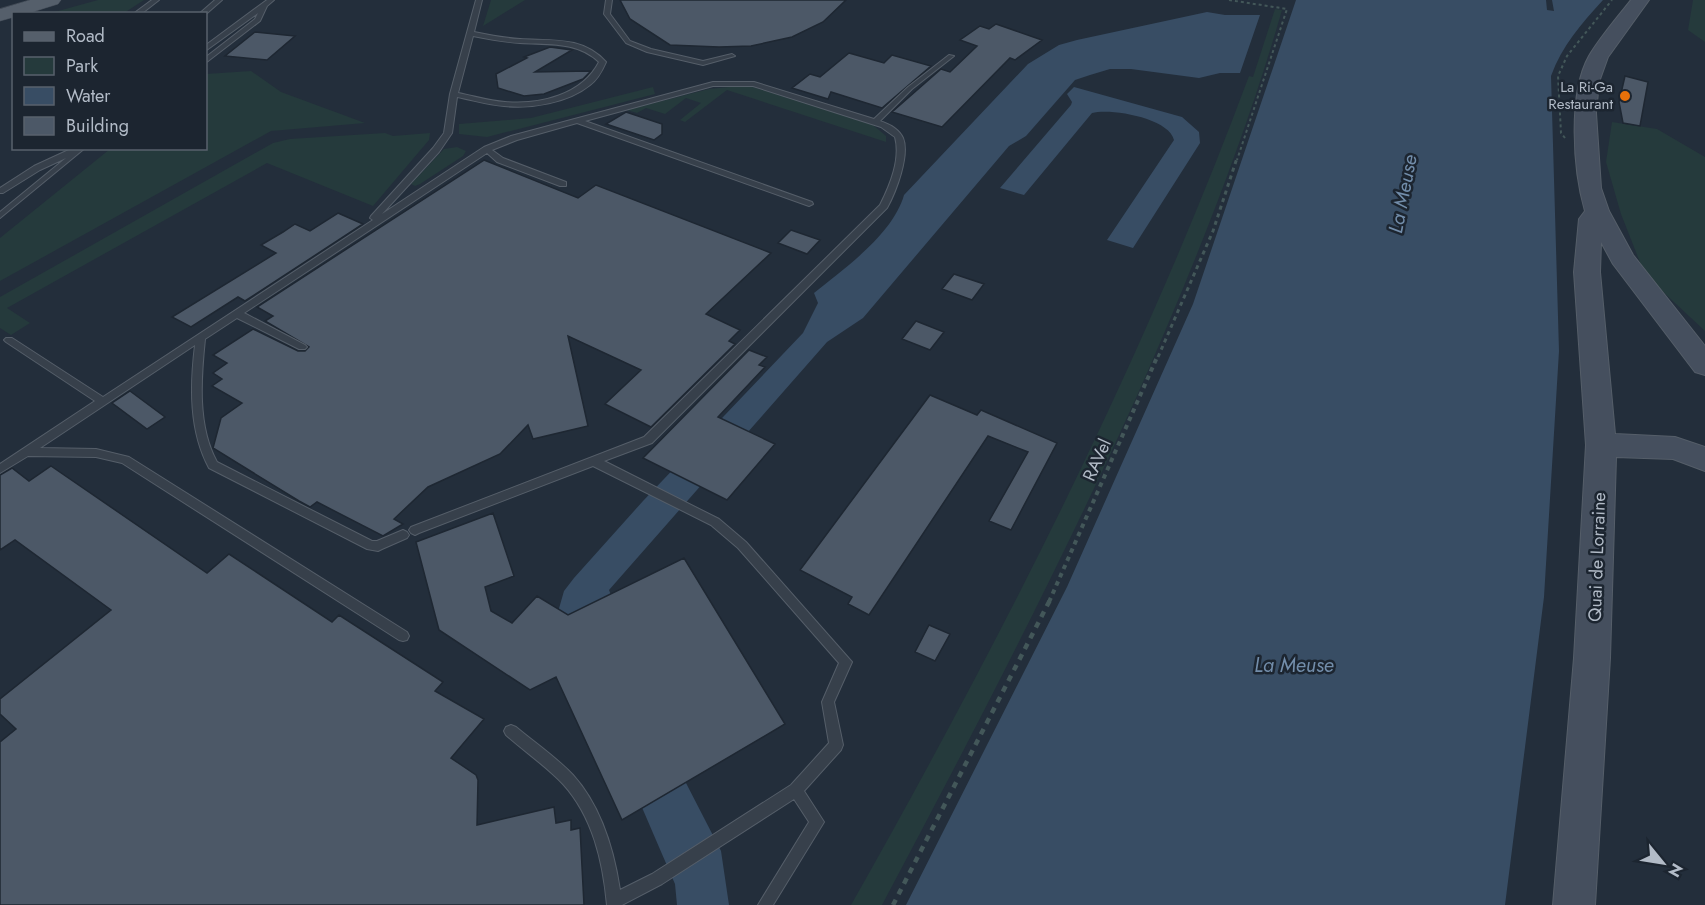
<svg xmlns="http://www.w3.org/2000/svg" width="1705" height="905" viewBox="0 0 1705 905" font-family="Jost,sans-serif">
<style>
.green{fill:#253a3c}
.water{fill:#384d64}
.building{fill:#4c5867;stroke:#1e2732;stroke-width:1.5}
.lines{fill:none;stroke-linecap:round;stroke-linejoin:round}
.lane-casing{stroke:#555e69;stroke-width:2}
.secondary-casing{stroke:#555e69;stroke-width:2}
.primary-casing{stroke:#404954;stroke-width:1}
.path-far3{stroke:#435759;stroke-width:2;stroke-dasharray:3 3;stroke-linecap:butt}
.path-far2{stroke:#435759;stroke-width:3;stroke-dasharray:4 4;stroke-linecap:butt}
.path-far1{stroke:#435759;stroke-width:4;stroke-dasharray:4.5 4.5;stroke-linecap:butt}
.path{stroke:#435759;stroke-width:4.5;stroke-dasharray:6 6;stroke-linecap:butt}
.lane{fill:#37404b;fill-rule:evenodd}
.secondary{fill:#454f5e;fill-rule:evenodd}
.primary{fill:#555f6b;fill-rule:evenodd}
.food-dot{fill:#e8710a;stroke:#1c2530;stroke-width:2}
.labels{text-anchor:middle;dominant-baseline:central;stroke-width:5;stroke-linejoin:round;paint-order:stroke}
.far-poi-label{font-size:15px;fill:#b2bbc7;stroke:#1c2530;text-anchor:end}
.street-label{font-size:18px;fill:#b2bbc7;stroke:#1c2530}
.water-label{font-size:20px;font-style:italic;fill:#728daa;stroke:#1c2530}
</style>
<rect width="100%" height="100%" fill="#232e3b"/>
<path class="green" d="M 98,0 L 144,0 L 124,13 L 51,13 Z
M 491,0 L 525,0 L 483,26 Z
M 1693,0 L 1705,0 L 1705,42 L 1688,30 Z
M 1275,9 L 1282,10 C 1244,143 1192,271 1136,398 C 1058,570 971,738 882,905 L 851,905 C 1002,638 1142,364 1249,76 L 1253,77 Z
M 251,71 L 281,92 L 365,123 L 271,131 L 0,281 L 0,238 L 110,149 L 206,148 L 206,74 Z
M 653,87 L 655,94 L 487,137 L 459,134 L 459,124 L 531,118 Z
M 729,87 L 753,87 L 873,125 L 886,136 L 886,142 L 727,90 L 685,122 L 680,120 L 701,103 L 686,98 L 665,114 L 646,108 L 637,113 L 627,110 L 709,89 Z
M 1612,122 L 1657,129 L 1705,157 L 1705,331 L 1645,275 L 1621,214 L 1606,162 Z
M 385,133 L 393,136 L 430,133 L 429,140 L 373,206 L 267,163 L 7,308 L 30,323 L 11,335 L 0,328 L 0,297 L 273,143 L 290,139 Z
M 457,147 L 466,151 L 463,156 L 420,184 L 415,186 L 411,184 L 444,149 Z"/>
<path class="water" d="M 1296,0 L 1546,0 L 1547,10 L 1554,11 L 1552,0 L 1603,0 C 1581,24 1562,46 1551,76 L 1559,351 L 1544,597 L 1505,905 L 906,905 L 1067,587 L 1193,304 Z
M 1207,12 L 1225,15 L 1260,15 L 1240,73 L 1220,73 L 1199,78 L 1131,69 L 1110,69 L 1090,75 L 1075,80 L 1026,136 L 1009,146 L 863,318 L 827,342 L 609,590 L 686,783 L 721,851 L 729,905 L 677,905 L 675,884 L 662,854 L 558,612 L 564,591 L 574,578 L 643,501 L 803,333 L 818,303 L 814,293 C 845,268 893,234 904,195 L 1028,64 L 1059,45 L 1077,40 Z
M 1074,87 L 1182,117 L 1199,132 L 1200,143 L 1133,248 L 1107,240 L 1174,140 C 1169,118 1111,108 1092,113 L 1024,195 L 1000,188 L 1071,105 L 1072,102 L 1067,94 Z"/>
<path class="building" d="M 620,0 L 846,0 L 823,22 L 792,37 L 751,46 L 719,47 L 670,45 L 630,19 Z
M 996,24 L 1042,40 L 1015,60 L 1010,58 L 942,127 L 892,112 L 941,69 L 950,72 L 977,46 L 960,40 L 980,26 L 989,29 Z
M 255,32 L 295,36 L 267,60 L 225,56 Z
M 550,47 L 572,50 L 535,72 L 591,71 L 583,79 L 544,94 L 524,96 L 498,88 L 496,74 L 527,58 L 524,57 Z
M 849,53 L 884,63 L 892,55 L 931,66 L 882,108 L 831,92 L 828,99 L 792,88 L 810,74 L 820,77 Z
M 1625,76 L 1648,82 L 1640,126 L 1623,123 L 1619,102 Z
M 626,112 L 662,124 L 662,134 L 654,140 L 606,124 Z
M 484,160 L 578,198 L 596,185 L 771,253 L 706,314 L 740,330 L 729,341 L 735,344 L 651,427 L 605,404 L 641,370 L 568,336 L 588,426 L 533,439 L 528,425 L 500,454 L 428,487 L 394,519 L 403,524 L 383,536 L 317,502 L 310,507 L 299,501 L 213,448 L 221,418 L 242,403 L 212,386 L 222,379 L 213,373 L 227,363 L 213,355 L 253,329 L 298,351 L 305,351 L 309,347 L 265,321 L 273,316 L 257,307 Z
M 338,213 L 363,224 L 245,301 L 238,297 L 191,327 L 172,317 L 276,253 L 261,245 L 283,232 L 295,224 L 310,231 Z
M 791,230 L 820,240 L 807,254 L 778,243 Z
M 954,274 L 984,284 L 972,300 L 942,289 Z
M 916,321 L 944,332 L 930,350 L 902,339 Z
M 749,350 L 767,357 L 759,365 L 765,367 L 718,417 L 775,444 L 727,500 L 643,458 Z
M 130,391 L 165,417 L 147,429 L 112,403 Z
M 930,395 L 977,415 L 981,410 L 1057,443 L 1011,530 L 989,521 L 1028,452 L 988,436 L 869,615 L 848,604 L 852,597 L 800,570 Z
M 51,466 L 207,573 L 229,554 L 332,622 L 339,615 L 443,682 L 435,691 L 484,719 L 451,758 L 476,775 L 478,780 L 477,825 L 554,807 L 556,823 L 571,820 L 571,830 L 580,828 L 584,905 L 0,905 L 0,742 L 16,729 L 0,714 L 0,699 L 111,610 L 15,540 L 0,550 L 0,475 L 12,468 L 29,481 Z
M 493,513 L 514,576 L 485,587 L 491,611 L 512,623 L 537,596 L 568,615 L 684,558 L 785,724 L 622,820 L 556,677 L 530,690 L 439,630 L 416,542 Z
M 929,625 L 950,634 L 935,661 L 915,652 Z"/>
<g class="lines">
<defs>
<path id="lane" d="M 152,0 L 159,0 L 141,14 L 133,14 Z
M 215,0 L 222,0 L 206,14 L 199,14 Z
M 267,0 L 274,0 L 267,6 L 260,21 L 208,61 L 206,62 L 206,57 L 255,19 L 258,13 L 208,49 L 206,50 L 206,45 Z
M 476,0 L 482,0 L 474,32 C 489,35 504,38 520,39 C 551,41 583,36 606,62 C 602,71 598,79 590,85 C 568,103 531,109 504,106 C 488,105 473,100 457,97 L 452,133 L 439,152 L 382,214 L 484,147 L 511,136 L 713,82 L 754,82 L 874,119 L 908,87 L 949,55 L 954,56 L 912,89 L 880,121 C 889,124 899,129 903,138 C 910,155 896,192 887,208 L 652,443 L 604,461 L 719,519 L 746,542 L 852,662 L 834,702 L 843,745 L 841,750 L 804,791 L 824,822 L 773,905 L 758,905 L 809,822 L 794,799 L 662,884 L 622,905 L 607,905 C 603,862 593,817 563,784 C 546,766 525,752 506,735 L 504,731 L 506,727 L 511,725 L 516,727 C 535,743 556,757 573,775 C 601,806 614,850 620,890 L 652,874 L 791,785 L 829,743 L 822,702 L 839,663 L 738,548 L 711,525 L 593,466 L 419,533 L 415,535 L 411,533 L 409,530 L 411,527 L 644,437 L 880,205 C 890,185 901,159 895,137 L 881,127 L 753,86 L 713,86 L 585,121 L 812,202 L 813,204 L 809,206 L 577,123 L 517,140 L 492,150 L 503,158 L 566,182 L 566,186 L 560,186 L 497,162 L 487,153 L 244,313 L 305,345 L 307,347 L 305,349 L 299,349 L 237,318 L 205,339 C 201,378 197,426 217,462 L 372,541 L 377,541 L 403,530 L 407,532 L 409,535 L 407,538 L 382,549 L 378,551 L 367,549 L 209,468 C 189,431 190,386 195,345 L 40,448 L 96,449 L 129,457 L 407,632 L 409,636 L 407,640 L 403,641 L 399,640 L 122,463 L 96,457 L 28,456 L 0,473 L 0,464 L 95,401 L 6,342 L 4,340 L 6,338 L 12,338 L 103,397 L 373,220 L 370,218 L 371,216 L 433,148 L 444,133 L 450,94 ZM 473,36 C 488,39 504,42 520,43 C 549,45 577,41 599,62 C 582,95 540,105 505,102 C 489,101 474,96 458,93 Z
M 606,0 L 612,0 L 610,14 L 630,41 L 651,49 L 703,61 L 732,54 L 735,56 L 703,65 L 647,52 L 626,43 L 604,14 Z
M 73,148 L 85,148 L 0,218 L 0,212 L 66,158 L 40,170 L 3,193 L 0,193 L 0,188 L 34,166 Z"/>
<path id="secondary" d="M 1631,0 L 1649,0 L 1608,57 L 1599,82 L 1596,113 L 1601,188 L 1609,211 L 1633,255 L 1705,346 L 1705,375 L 1695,372 L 1613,264 L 1601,242 L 1600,272 L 1615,434 L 1675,437 L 1705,447 L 1705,471 L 1673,459 L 1616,457 L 1610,658 L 1595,905 L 1553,905 L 1574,658 L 1586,445 L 1574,272 L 1579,219 L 1585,211 C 1573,170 1568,93 1589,56 C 1601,36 1617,18 1631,0 Z"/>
<path id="primary" d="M 30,0 L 61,0 L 58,4 L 26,14 L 14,14 L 14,17 L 0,21 L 0,9 Z"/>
</defs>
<use href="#lane" class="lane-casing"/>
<use href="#secondary" class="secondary-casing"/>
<use href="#primary" class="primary-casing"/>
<path class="path-far3" d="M 1229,0 L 1287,9 L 1237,160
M 1565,138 L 1561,133 L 1558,76 L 1567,56 L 1612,0"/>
<path class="path-far2" d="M 1158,357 L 1213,231 L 1237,158"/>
<path class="path-far1" d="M 1049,602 L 1158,355"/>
<path class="path" d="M 893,905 L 1050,600"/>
<use href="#lane" class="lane"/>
<use href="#secondary" class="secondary"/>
<use href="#primary" class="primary"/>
</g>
<circle class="food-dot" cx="1625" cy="96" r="6"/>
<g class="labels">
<g class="far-poi-label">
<text x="1613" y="87">La Ri-Ga<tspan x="1613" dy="17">Restaurant</tspan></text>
</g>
<g class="street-label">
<text transform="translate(1097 460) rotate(-66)">RAVel</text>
<text transform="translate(1597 557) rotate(-88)">Quai de Lorraine</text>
</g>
<g class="water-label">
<text transform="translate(1403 194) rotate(-79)">La Meuse</text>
<text x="1294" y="665">La Meuse</text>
</g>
</g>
<rect x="12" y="12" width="195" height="138" fill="#1c2530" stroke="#58616c" stroke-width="1.5"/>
<rect x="24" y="32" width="30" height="9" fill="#555f6b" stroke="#58616c" stroke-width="1.5"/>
<text x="66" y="42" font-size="18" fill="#b2bbc7">Road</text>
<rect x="24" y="57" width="30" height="18" fill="#253a3c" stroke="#58616c" stroke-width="1.5"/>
<text x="66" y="72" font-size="18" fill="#b2bbc7">Park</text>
<rect x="24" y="87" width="30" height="18" fill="#384d64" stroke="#58616c" stroke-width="1.5"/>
<text x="66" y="102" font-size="18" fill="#b2bbc7">Water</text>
<rect x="24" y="117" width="30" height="18" fill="#4c5867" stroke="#58616c" stroke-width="1.5"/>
<text x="66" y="132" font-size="18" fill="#b2bbc7">Building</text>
<g transform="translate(1663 863) rotate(120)" stroke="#1c2530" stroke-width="4.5" paint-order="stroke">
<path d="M0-4.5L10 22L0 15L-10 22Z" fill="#b2bbc7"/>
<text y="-9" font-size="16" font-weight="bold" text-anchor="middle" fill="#b2bbc7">N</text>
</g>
</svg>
